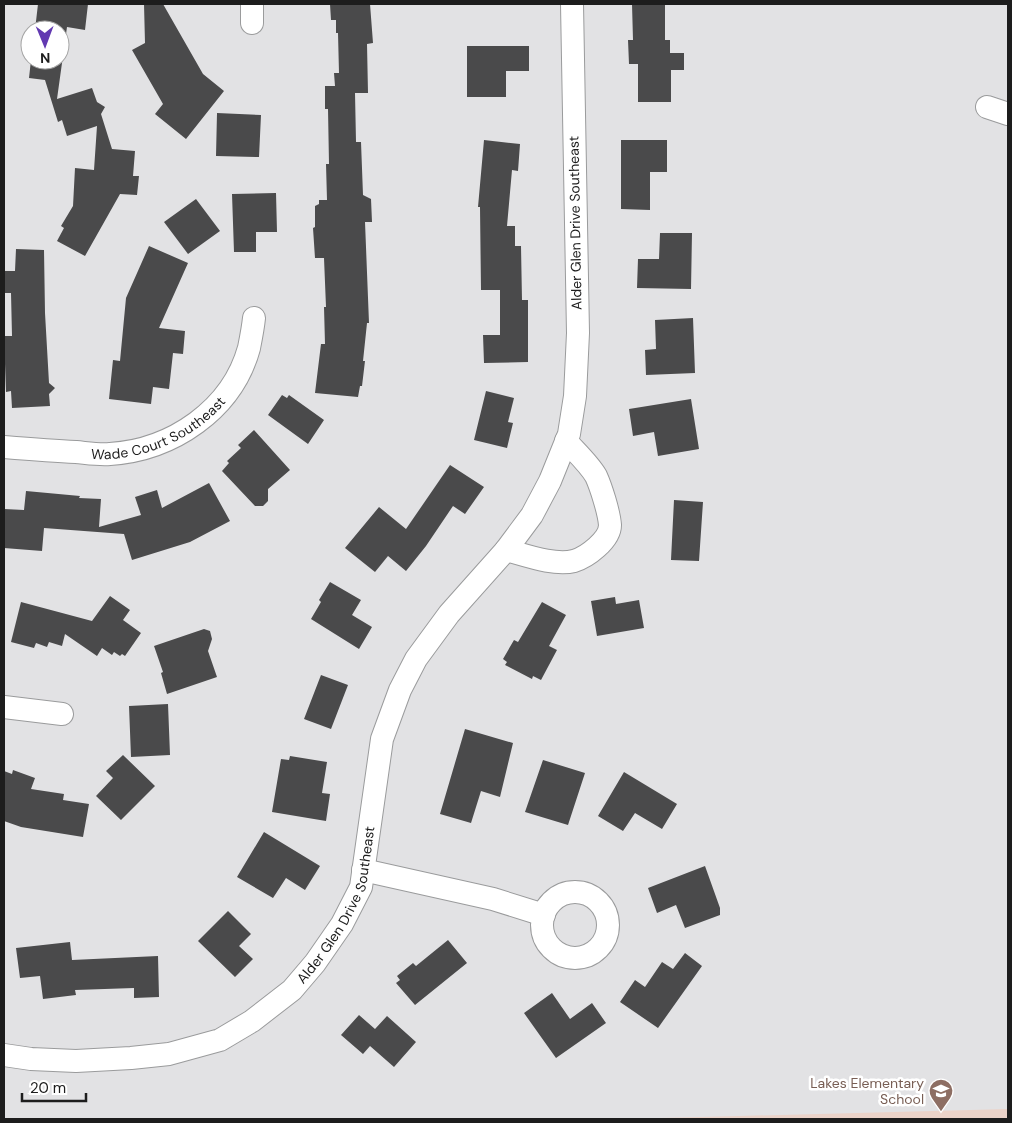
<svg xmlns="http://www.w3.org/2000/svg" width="1012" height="1123" viewBox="0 0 1012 1123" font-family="'DM Sans',sans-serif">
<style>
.education{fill:#ebd3c9}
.building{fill:#4a4a4b}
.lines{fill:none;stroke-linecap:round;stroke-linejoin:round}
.minor-casing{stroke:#9a9b9c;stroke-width:24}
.minor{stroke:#fff;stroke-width:22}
.labels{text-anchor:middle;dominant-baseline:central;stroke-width:5;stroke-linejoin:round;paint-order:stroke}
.street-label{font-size:14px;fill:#1d1d1d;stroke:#fff}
.education-label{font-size:14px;fill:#785e54;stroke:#fff;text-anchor:end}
</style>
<rect width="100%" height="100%" fill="#e2e2e4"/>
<path class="education" d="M 1008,1109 L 1008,1119 L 620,1119 L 739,1116 Z"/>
<path class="building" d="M 38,4 L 88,4 L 85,30 L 67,27 L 57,99 L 92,88 L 97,102 L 105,107 L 101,114 L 112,149 L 135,151 L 133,176 L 139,176 L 137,195 L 120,194 L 85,256 L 57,241 L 64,228 L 61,226 L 73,206 L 75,168 L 94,170 L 97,126 L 67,136 L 62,120 L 58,122 L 45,80 L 29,78 L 31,60 L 60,60 L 60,30 L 35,30 Z
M 144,4 L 163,4 L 203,74 L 224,91 L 186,139 L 155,114 L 163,104 L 132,50 L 145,43 Z
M 330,4 L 370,4 L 373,43 L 367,44 L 368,93 L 355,93 L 356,142 L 361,142 L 363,195 L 371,199 L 372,222 L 365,222 L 369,323 L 367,323 L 363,361 L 365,361 L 362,386 L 360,386 L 358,397 L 315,393 L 321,344 L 325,344 L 324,307 L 326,307 L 324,258 L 315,258 L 313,228 L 315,227 L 315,206 L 319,204 L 319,200 L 327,200 L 326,164 L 329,164 L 328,109 L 325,109 L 325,86 L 335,86 L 334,73 L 339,73 L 338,33 L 336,33 L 336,20 L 331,20 Z
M 632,4 L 665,4 L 665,40 L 670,40 L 670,53 L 684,53 L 684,70 L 671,70 L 671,102 L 638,102 L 638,64 L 629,64 L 628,40 L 633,40 Z
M 467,46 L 529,46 L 529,71 L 506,71 L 506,97 L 467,97 Z
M 217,113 L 261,115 L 259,157 L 216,156 Z
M 484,140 L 520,144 L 518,171 L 512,170 L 507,226 L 515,226 L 515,246 L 521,246 L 522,300 L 528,300 L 528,362 L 484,363 L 483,335 L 500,335 L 500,290 L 481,290 L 480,207 L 478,207 Z
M 621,140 L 667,140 L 667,172 L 650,172 L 650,210 L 621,209 Z
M 276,193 L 277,232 L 256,232 L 256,252 L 234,252 L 232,194 Z
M 196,199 L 220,231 L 188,254 L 164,222 Z
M 660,233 L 692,233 L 691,289 L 637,288 L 638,259 L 659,259 Z
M 149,246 L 188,263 L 159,328 L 185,331 L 183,354 L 173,353 L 169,389 L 153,387 L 151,404 L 109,399 L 113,360 L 120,361 L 126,298 Z
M 16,249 L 44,250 L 45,313 L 49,383 L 55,388 L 49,394 L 50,406 L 12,408 L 11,391 L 6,392 L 4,336 L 12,336 L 11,293 L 4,293 L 4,271 L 15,271 Z
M 693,318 L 695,373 L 646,375 L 645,350 L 656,349 L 655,320 Z
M 486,391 L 514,398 L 508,422 L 513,423 L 507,448 L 474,440 Z
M 282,395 L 287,398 L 289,395 L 324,420 L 308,444 L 268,415 Z
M 691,399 L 699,449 L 658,456 L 654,432 L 633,436 L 629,409 Z
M 254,430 L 290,470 L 268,489 L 268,501 L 263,506 L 255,506 L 222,471 L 229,463 L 227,461 L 241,448 L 238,445 Z
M 450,465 L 484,487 L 465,514 L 453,506 L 426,546 L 406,571 L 388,556 L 375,572 L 345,548 L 379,507 L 406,529 Z
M 209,483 L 230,521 L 190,542 L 132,560 L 124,534 L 44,528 L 42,551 L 4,548 L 4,509 L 24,510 L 26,491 L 80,496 L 79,498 L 101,499 L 99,527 L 141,515 L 135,497 L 157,490 L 162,508 Z
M 674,500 L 703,502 L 699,561 L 671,560 Z
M 330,582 L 361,600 L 352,615 L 372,627 L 359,649 L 311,619 L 321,602 L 319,600 Z
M 110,596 L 130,610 L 123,620 L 141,633 L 125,656 L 122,654 L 120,656 L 114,652 L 112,655 L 102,648 L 97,656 L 65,634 L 62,646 L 49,642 L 47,647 L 36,643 L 34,648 L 11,642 L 21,602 L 92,621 Z
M 615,597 L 616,604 L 639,600 L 644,628 L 597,636 L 591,601 Z
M 542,602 L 566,615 L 549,646 L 557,650 L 541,680 L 533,676 L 532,679 L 505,665 L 507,662 L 503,659 L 514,640 L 518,642 Z
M 204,629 L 210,631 L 212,639 L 208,651 L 217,677 L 167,694 L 161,673 L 163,672 L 154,646 Z
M 321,675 L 348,685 L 331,729 L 304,719 Z
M 168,704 L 170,755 L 131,757 L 129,706 Z
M 465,729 L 513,743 L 500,797 L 481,791 L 471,823 L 440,814 Z
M 123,755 L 155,786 L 121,820 L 96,796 L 113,778 L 106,771 Z
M 290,756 L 327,762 L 322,793 L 330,794 L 326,821 L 272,812 L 281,759 L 289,760 Z
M 543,760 L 585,773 L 568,825 L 525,812 Z
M 13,770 L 35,778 L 31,789 L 64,794 L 63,800 L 89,804 L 83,837 L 21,827 L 4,821 L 4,771 L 12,774 Z
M 624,772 L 677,804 L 662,829 L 635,813 L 623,831 L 598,816 Z
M 264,832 L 320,866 L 305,890 L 286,878 L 273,898 L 237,877 Z
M 705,866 L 720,908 L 720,915 L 685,928 L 676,905 L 657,913 L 648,888 Z
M 228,911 L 251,934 L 239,946 L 253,959 L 235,977 L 198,941 Z
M 448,940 L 467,963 L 415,1005 L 396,983 L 400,980 L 397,976 L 413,963 L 416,966 Z
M 70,942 L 72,960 L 158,956 L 159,997 L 134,998 L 134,988 L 75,990 L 76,995 L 43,999 L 40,976 L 20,978 L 16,948 Z
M 685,953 L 702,966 L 658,1028 L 620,1002 L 635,980 L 645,987 L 662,962 L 673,969 Z
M 552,993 L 570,1019 L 592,1003 L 606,1023 L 556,1058 L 524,1013 Z
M 359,1015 L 375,1029 L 387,1016 L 416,1042 L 394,1067 L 370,1046 L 363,1054 L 341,1035 Z"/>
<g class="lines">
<defs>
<g id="minor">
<path d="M 252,4 L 252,23"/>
<path d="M 987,107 L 1008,114"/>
<path id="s1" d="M 4,447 C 28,449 52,451 76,452 C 87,453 99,455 110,454 C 172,450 232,410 249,348 C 251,338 253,328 254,318"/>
<path d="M 506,550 C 525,555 554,566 574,561 C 587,557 610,540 610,525 C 609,512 601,487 596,476 C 589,464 576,452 566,441"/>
<path d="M 4,707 L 62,714"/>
<path d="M 363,870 L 493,899 L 544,915"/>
<circle cx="575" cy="925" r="33"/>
<path id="s2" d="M 4,1055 L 31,1059 L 76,1061 L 131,1058 L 169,1054 L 220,1040 L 252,1021 L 292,990 L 315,963 L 342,924 L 361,887 L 382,739 L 400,690 L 416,659 L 449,614 L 506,550 L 532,515 L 550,481 L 569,434 L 575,396 L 578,333 L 572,4"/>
</g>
</defs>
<use href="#minor" class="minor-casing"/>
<use href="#minor" class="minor"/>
</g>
<defs>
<symbol id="school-pin" viewBox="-11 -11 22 30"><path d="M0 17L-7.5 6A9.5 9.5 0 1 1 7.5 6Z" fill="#8d6e63" stroke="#fff"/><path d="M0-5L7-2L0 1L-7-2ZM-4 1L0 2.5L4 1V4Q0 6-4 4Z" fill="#fff"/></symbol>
</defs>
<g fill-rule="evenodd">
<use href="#school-pin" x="927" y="1077" width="28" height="38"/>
</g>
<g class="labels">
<g class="street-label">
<text transform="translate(575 223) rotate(-91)">Alder Glen Drive Southeast</text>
<text stroke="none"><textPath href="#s1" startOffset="161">Wade Court Southeast</textPath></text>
<text stroke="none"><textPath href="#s2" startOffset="405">Alder Glen Drive Southeast</textPath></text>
</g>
<g class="education-label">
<text x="924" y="1083">Lakes Elementary<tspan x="924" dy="16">School</tspan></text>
</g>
</g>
<rect width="1012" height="1123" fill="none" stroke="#1d1d1d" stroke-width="10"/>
<g transform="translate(45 45) rotate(179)"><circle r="24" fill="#ffffff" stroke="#a5a5a5"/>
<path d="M0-4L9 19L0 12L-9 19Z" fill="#6239b1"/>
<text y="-8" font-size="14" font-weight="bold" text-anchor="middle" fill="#1d1d1d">N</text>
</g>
<path d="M22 1093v8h64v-8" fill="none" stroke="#1d1d1d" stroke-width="2.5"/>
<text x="30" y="1093" font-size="15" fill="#1d1d1d" stroke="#ffffff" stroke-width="4" paint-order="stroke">20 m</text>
</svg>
